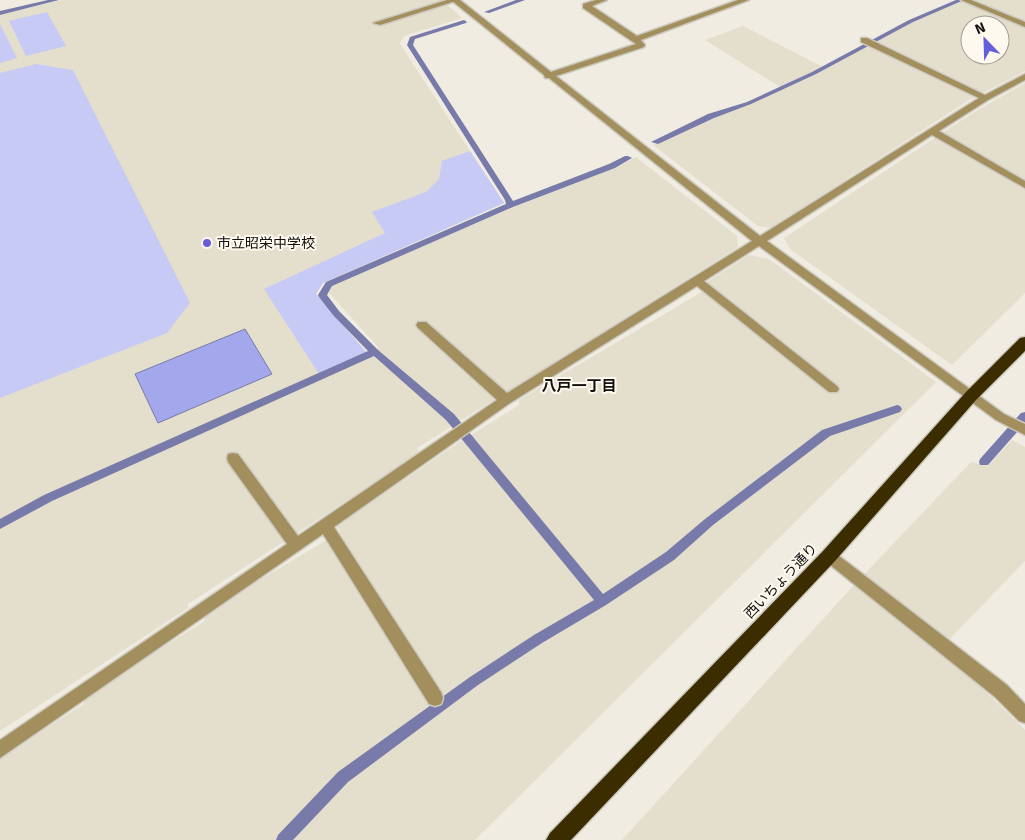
<svg xmlns="http://www.w3.org/2000/svg" width="1025" height="840" viewBox="0 0 1025 840" font-family="Signika,'Noto Sans JP',sans-serif">
<style>
.built{fill:#e4decd;fill-rule:evenodd}
.green{fill:#c6caf4}
.water{fill:#a3a8ec;stroke:#787aa9}
.lines{fill:none;stroke-linecap:round;stroke-linejoin:round}
.stream{fill:#787aa9;fill-rule:evenodd}
.lane-casing{stroke:#ccc9bf;stroke-width:3}
.street-casing{stroke:#ccc9bf;stroke-width:3}
.highway-casing{stroke:#ccc9bf;stroke-width:3}
.lane{fill:#a28f5d;fill-rule:evenodd}
.street{fill:#a28f5d;fill-rule:evenodd}
.highway{fill:#3c2d00;fill-rule:evenodd}
.poi-dot{fill:#645fd8;stroke:#fdf9ef;stroke-width:2}
.labels{text-anchor:middle;dominant-baseline:central;stroke-width:4;stroke-linejoin:round;paint-order:stroke}
.poi-label{font-size:14px;fill:#12100d;stroke:#fdf9ef;text-anchor:start}
.street-label{font-size:14px;fill:#12100d;stroke:#fdf9ef}
.neighbourhood-label{font-size:15px;font-weight:bold;fill:#12100d;stroke:#fdf9ef}
</style>
<rect width="100%" height="100%" fill="#f0ece1"/>
<path class="built" d="M 62,0 L 442,0 L 462,18 L 404,36 L 400,44 L 504,203 L 323,283 L 316,294 L 367,353 L 379,348 L 329,293 L 333,284 L 519,205 L 615,168 L 636,157 L 737,236 L 738,247 L 417,448 L 420,453 L 188,604 L 188,608 L 0,731 L 0,15 Z
M 964,0 L 1025,0 L 1025,71 L 969,100 L 771,228 L 758,226 L 653,145 L 780,87 L 705,40 L 743,26 L 825,68 L 912,21 ZM 970,25 L 1000,25 L 1000,55 L 970,55 Z
M 1025,83 L 1025,293 L 952,365 L 790,249 L 784,238 L 968,116 Z
M 749,255 L 769,259 L 936,382 L 475,840 L 0,840 L 0,758 L 84,704 L 83,696 L 205,621 L 203,614 L 340,532 L 337,526 L 455,445 L 519,405 L 519,400 L 712,286 L 707,282 Z
M 1012,440 L 1025,447 L 1025,561 L 939,650 L 985,691 L 1025,730 L 1025,840 L 622,840 L 854,585 L 971,462 L 988,466 Z"/>
<path class="green" d="M 47,12 L 66,46 L 26,56 L 9,21 Z
M 0,24 L 17,58 L 0,63 Z
M 36,64 L 73,70 L 190,303 L 167,333 L 0,398 L 0,73 Z
M 470,151 L 504,203 L 323,283 L 316,294 L 367,353 L 319,374 L 264,289 L 385,233 L 372,212 L 426,192 L 439,179 L 442,161 Z"/>
<path class="water" d="M 245,329 L 272,374 L 158,423 L 135,374 Z"/>
<g class="lines">
<path class="stream" d="M 48,0 L 59,0 L 0,15 L 0,11 Z
M 516,0 L 525,0 L 489,13 L 484,12 Z
M 956,0 L 964,0 L 913,22 L 816,74 L 751,104 L 714,118 L 658,144 L 651,142 L 708,114 L 747,102 L 812,72 L 909,20 Z
M 464,20 L 467,22 L 466,23 L 415,39 L 413,45 L 513,201 L 609,164 L 625,156 L 628,156 L 632,158 L 615,168 L 513,207 L 332,286 L 327,295 L 339,311 L 378,350 L 454,414 L 603,594 L 666,552 L 705,519 L 822,430 L 897,405 L 900,406 L 902,409 L 900,412 L 830,436 L 713,525 L 674,560 L 606,605 L 542,643 L 478,685 L 348,782 L 293,840 L 276,840 L 278,835 L 338,772 L 470,677 L 534,635 L 594,600 L 446,420 L 374,356 L 52,501 L 0,529 L 0,519 L 44,495 L 368,351 L 333,315 L 319,297 L 318,295 L 326,282 L 506,204 L 505,200 L 407,45 L 410,37 Z
M 1025,412 L 1025,423 L 988,465 L 980,465 L 979,462 L 980,459 L 1021,413 Z"/>
<defs>
<path id="lane" d="M 447,0 L 459,0 L 380,25 L 373,23 Z"/>
<path id="street" d="M 451,0 L 460,0 L 551,72 L 636,44 L 583,8 L 583,4 L 596,0 L 607,0 L 592,6 L 637,36 L 738,0 L 749,0 L 641,40 L 645,45 L 644,47 L 556,76 L 760,236 L 979,98 L 861,42 L 861,38 L 867,38 L 985,95 L 1025,74 L 1025,80 L 988,100 L 939,131 L 1025,181 L 1025,188 L 932,135 L 767,241 L 1004,414 L 1025,424 L 1025,435 L 996,420 L 759,246 L 704,281 L 837,386 L 839,389 L 837,392 L 829,392 L 697,286 L 510,403 L 334,527 L 441,692 L 443,698 L 441,704 L 435,706 L 429,704 L 323,534 L 0,758 L 0,740 L 287,544 L 228,462 L 227,458 L 228,454 L 233,453 L 238,454 L 298,536 L 497,400 L 418,328 L 416,325 L 418,322 L 426,322 L 507,393 L 752,241 L 549,78 L 545,78 L 544,75 Z
M 961,0 L 971,0 L 1025,22 L 1025,27 Z
M 829,550 L 834,552 L 1007,685 L 1025,704 L 1025,723 L 1019,721 L 995,697 L 824,560 L 822,556 L 824,552 Z"/>
<path id="highway" d="M 1025,337 L 1025,351 L 976,400 L 835,561 L 571,840 L 546,840 L 550,833 L 823,551 L 966,392 L 1020,338 Z"/>
</defs>
<use href="#lane" class="lane-casing"/>
<use href="#street" class="street-casing"/>
<use href="#highway" class="highway-casing"/>
<use href="#lane" class="lane"/>
<use href="#street" class="street"/>
<use href="#highway" class="highway"/>
</g>
<circle class="poi-dot" cx="207" cy="243" r="5"/>
<g class="labels">
<g class="poi-label">
<text x="217" y="243">市立昭栄中学校</text>
</g>
<g class="street-label">
<text transform="translate(781 581) rotate(-46)">西いちょう通り</text>
</g>
<g class="neighbourhood-label">
<text x="579" y="386">八戸一丁目</text>
</g>
</g>
<g transform="translate(985 40) rotate(337)"><circle r="24" fill="#fdf9ef" stroke="#9f9c95"/>
<path d="M0-4L9 19L0 12L-9 19Z" fill="#645fd8"/>
<text y="-8" font-size="14" font-weight="bold" text-anchor="middle" fill="#12100d">N</text>
</g>
</svg>
